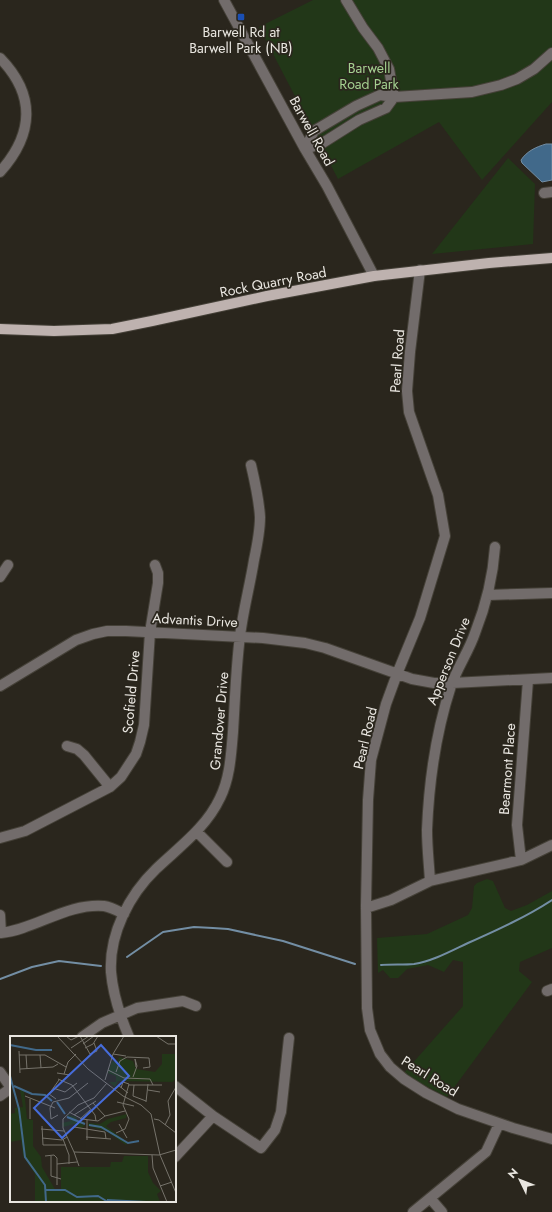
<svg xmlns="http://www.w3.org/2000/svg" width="552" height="1212" viewBox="0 0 552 1212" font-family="Jost,sans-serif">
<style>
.green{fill:#223718}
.water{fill:#41698a;stroke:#738ea4}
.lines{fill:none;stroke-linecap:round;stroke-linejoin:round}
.stream{stroke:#738ea4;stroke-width:2}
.minor-casing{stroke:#454138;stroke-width:12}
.major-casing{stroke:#454138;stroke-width:12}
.minor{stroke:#726c6b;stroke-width:10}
.major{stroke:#beb2af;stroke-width:10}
.transit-dot{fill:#1a4fb4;stroke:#2a261d;stroke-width:1.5}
.labels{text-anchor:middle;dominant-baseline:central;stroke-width:3.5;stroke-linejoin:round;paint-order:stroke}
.poi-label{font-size:14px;fill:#e9e6e0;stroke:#2a261d}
.park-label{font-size:14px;fill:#a4d090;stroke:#2a261d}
.street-label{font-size:14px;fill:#e9e6e0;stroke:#2a261d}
.inset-river{fill:none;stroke:#41698a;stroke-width:2}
.inset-road{fill:none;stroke:#76736b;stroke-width:1}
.view{fill:#466cda;fill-opacity:0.15;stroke:#466cda;stroke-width:2}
.inset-edge{fill:none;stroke:#e9e6e0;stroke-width:2}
</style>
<rect width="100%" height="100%" fill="#2a261d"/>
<path class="green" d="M 313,0 L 552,0 L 552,102 L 482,180 L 439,122 L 338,179 L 259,27 Z
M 508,158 L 535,184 L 533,244 L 432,254 Z
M 487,879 L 493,881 L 505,908 L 511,911 L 527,905 L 552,891 L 552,948 L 520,962 L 519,971 L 532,982 L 447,1097 L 403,1074 L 463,1006 L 463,962 L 453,960 L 444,972 L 428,965 L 407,969 L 398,978 L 390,978 L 383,970 L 378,973 L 377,938 L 427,934 L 468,915 L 472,908 L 474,886 L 477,883 Z"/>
<path class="water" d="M 546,144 L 552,144 L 552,180 L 542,182 L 522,163 L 521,160 C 527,151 536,147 546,144 Z"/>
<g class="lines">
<path class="stream" d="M 127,957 L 163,932 L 194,927 L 213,928 L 228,929 L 283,941 L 355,964
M 381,965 C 392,964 403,965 414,964 C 433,961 451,951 468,943 C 497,930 526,917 552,900
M 0,979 L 32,967 L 59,961 L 101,966"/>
<defs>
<path id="minor" d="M 224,0 L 305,149 L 327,186 L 374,276
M 346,0 L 363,28 L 378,48 L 389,69 L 394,97
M 0,58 C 36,95 34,134 0,172
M 305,149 L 314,131 L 356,106 L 380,95 L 394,97 L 472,92 L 501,85 L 517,79 L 534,69 L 552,53
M 305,149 L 321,144 L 359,120 L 386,108 L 394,97
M 544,193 L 552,192
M 420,270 L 410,352 L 407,391 L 409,412 L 438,495 L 445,536 L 420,618 L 397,674 L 386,704 L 371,760 L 368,800 L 366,905 L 367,1008 L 370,1030 L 380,1054 L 390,1067 L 404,1079 L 426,1093 L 458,1109 L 513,1128 L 552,1139
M 0,577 L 8,565
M 488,595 L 552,593
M 0,686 L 76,640 L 93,634 L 107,631 L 126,631 L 263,638 L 305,643 L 325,648 L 412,679 L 434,683 L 452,683 L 552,678
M 67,746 L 77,749 L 84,755 L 110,787
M 197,832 L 227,862
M 0,838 L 25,831 L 110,787 L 121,777 L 136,754 L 140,742 L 144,725 L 150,632 L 158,583 L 158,573 L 155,565
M 521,860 L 517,825 L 528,680
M 430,881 C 429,864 427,847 427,830 C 429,780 436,732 451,686 C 457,668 469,651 475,633 C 486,605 493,577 495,547
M 366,908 L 391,900 L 430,881 L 521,860 L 552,845
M 0,915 L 1,933 C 36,929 67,903 104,906 C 111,907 118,911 124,914
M 547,991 L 552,989
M 82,1037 L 102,1023 L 137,1008 L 183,1001 L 196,1006
M 129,1037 C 120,1016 113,995 111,972 C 109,934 129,895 156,869 C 179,847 206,828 220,798 C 230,778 231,755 233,732 C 235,700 236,667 240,636 C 243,611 250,585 254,560 C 257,546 260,532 260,517 C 259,499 255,482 251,465
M 0,1072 L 11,1088
M 175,1086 L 213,1116 L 261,1148 L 275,1130 L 281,1112 L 289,1038
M 0,1096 L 11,1088
M 175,1157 L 213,1116
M 430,1198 L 442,1212
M 413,1212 L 486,1152 L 499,1124"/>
<path id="major" d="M 0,329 L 54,331 L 112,329 L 152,321 L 267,296 L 374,276 L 489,263 L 552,258"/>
</defs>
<use href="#minor" class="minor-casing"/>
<use href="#major" class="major-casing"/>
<use href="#minor" class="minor"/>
<use href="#major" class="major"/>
</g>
<rect class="transit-dot" x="237" y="13" width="8" height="8" rx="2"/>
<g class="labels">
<g class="poi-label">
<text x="241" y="32">Barwell Rd at<tspan x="241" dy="16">Barwell Park (NB)</tspan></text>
</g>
<g class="park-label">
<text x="369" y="68">Barwell<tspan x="369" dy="16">Road Park</tspan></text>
</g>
<g class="street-label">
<text transform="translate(312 131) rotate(61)">Barwell Road</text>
<text transform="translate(273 282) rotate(-11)">Rock Quarry Road</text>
<text transform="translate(397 361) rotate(-86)">Pearl Road</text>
<text transform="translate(195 620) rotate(3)">Advantis Drive</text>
<text transform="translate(448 661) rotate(-68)">Apperson Drive</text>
<text transform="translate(131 692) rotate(-85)">Scofield Drive</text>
<text transform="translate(219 721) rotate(-85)">Grandover Drive</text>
<text transform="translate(365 738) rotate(-77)">Pearl Road</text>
<text transform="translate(507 769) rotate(-86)">Bearmont Place</text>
<text transform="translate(430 1076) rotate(32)">Pearl Road</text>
</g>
</g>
<g transform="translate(10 1036)">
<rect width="166" height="166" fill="#2a261d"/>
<path d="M 152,18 L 166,18 L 166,42 L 163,46 L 108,45 L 105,51 L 99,46 L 106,46 L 106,40 L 98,37 L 102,25 L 107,27 L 109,21 L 123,25 L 126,33 L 145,36 L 152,28 ZM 10,54 L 14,54 L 17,83 L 23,84 L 23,110 L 31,121 L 32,131 L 46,155 L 51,154 L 51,131 L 100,131 L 101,126 L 112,126 L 114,120 L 138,120 L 138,136 L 143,147 L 151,155 L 147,158 L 150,166 L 25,166 L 25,138 L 13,120 L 11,104 L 0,106 L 0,78 L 5,77 L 5,72 L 13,71 ZM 117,78 L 116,82 L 101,86 L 96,90 L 117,106 L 116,109 L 96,95 L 78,90 L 78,87 L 90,88 L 98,83 ZM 58,79 L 66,81 L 67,85 L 75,90 L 71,92 L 64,88 L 53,91 L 52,87 L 61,85 L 57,81 Z" fill="#223718"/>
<path class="inset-river" d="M 0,9 L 26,14 L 42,14M 0,40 L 9,73 L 15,121 L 35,149 L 36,166M 4,50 L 22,58 L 35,59 L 42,65M 47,66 L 55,78M 57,81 L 75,88M 79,89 L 91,91 L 118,107 L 129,105M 36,154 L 55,154 L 67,161 L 88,160 L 98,166M 97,164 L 136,166"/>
<path class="inset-road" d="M 47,0 L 78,33 L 113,60 L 131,69 L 141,78 L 150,119 L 166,157M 56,0 L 61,4 L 69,0M 70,0 L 80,18 L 87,15 L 84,7M 146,0 L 158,8 L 166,8M 73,8 L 84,0M 61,12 L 79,0M 75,12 L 83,8 L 88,0M 9,15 L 10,37M 103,18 L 116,20M 9,19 L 35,19 L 56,31M 16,19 L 17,33M 30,19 L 31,32M 10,33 L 43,31 L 48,28M 98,34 L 114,42 L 140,43 L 143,49M 106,36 L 110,25 L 117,21 L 139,22 L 140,31 L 133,32M 47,37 L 60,39M 54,38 L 58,26 L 66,18M 123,41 L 127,30 L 125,23 L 126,31M 48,43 L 62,49 L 85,79 L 86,85M 95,44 L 103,18 L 114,0M 97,47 L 84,62 L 68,69 L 53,83 L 53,92 L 64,116 L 149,119 L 166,114M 108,49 L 118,57M 119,49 L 152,49M 124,49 L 123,60 L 136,65M 43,52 L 55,56 L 67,47M 138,54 L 150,56M 15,60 L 45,72M 20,63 L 20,83M 46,63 L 39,58 L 49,44M 107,66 L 124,70M 136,66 L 138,48M 83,67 L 95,80M 59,76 L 72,83 L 88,85 L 95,80 L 115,75M 48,79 L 41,83 L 40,72 L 43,66 L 59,62 L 78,47M 64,79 L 86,65M 70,83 L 80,74M 144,83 L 149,84 L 166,97M 109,88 L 117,102M 155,89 L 160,79 L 158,65 L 166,51M 32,90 L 33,109 L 56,109M 64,91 L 95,96 L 96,103M 31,93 L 54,95M 106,97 L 115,93 L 119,83 L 113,69 L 119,48 L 113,46 L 111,52M 76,101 L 101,103M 32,102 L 52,104 L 57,101M 53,103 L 59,119 L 59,128M 77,104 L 77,84M 64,116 L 69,130M 142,119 L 143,132 L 157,166M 35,120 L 44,119 L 47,122 L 47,149M 41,120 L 41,140 L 51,143M 47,128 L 67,126M 150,150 L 162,146"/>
<path class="view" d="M 91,9 L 119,40 L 52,102 L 24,72 Z"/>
<rect width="166" height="166" class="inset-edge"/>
</g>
<g transform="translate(520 1180) rotate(313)" stroke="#2a261d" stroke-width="3" paint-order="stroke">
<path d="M0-3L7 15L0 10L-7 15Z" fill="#e9e6e0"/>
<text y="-6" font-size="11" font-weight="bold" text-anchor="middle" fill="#e9e6e0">N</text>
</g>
</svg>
